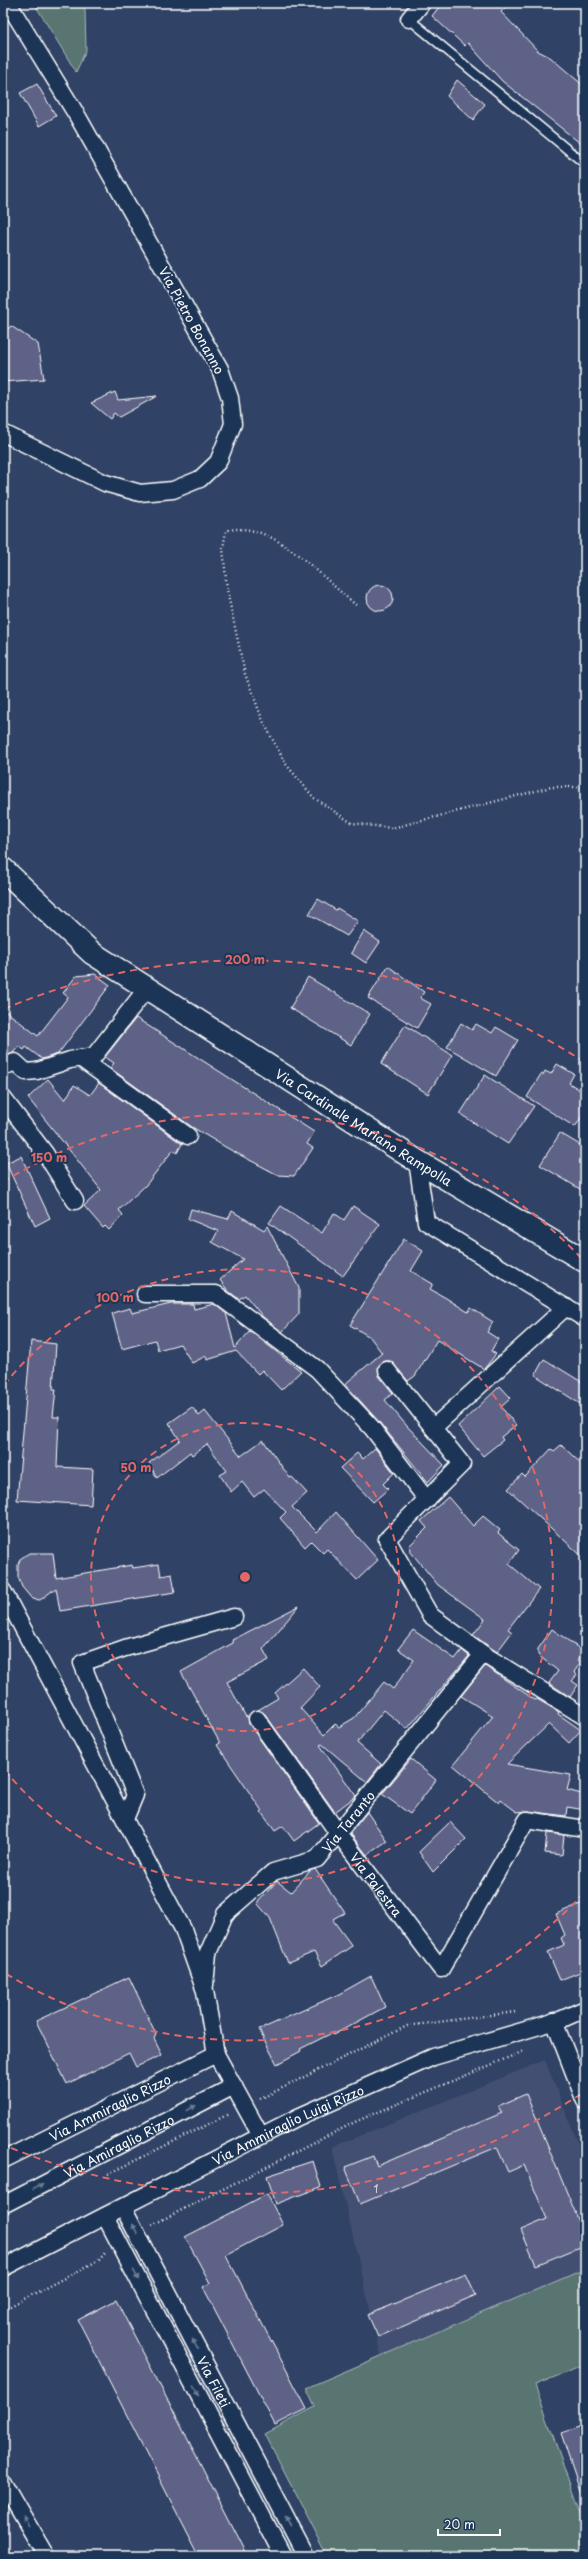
<svg xmlns="http://www.w3.org/2000/svg" width="588" height="2559" viewBox="0 0 588 2559" font-family="'Playpen Sans',sans-serif">
<style>
.built{fill:#425072}
.green{fill:#587472;stroke:#acbab8}
.building{fill:#5e6287;stroke:#fff}
.lines{fill:none;stroke-linecap:round;stroke-linejoin:round}
.lane-casing{stroke:#fff;stroke-width:11}
.street-casing{stroke:#fff;stroke-width:19}
.secondary-casing{stroke:#fff;stroke-width:25}
.path{stroke:#fff;stroke-width:2.5;stroke-dasharray:1 3;stroke-linecap:butt}
.lane{stroke:#1d3557;stroke-width:8}
.street{stroke:#1d3557;stroke-width:16}
.secondary{stroke:#1d3557;stroke-width:22}
.oneway{fill:#6c7c92}
.ring{fill:none;stroke:#e26868;stroke-width:2;stroke-dasharray:7 5}
.labels{text-anchor:middle;dominant-baseline:central;stroke-width:4;stroke-linejoin:round;paint-order:stroke}
.number-label{font-size:11px;fill:#d7d8e1}
.street-label{font-size:13px;fill:#fff;stroke:#1d3557}
.centre{fill:#e26868;stroke:#1d3557;stroke-width:2}
.ring-label{font-size:12px;text-anchor:middle;font-weight:bold;fill:#e26868;stroke:#1d3557;stroke-width:4;stroke-linejoin:round;paint-order:stroke}
</style>
<rect width="100%" height="100%" fill="#304265"/>
<filter id="ink" filterUnits="userSpaceOnUse"><feTurbulence type="fractalNoise" baseFrequency=".025" numOctaves="2"/><feDisplacementMap in="SourceGraphic" scale="8" xChannelSelector="R" yChannelSelector="G"/><feConvolveMatrix kernelMatrix="1 2 1 2 8 2 1 2 1" color-interpolation-filters="sRGB"/></filter>
<g filter="url(#ink)">
<path class="built" d="M 545,2060 L 585,2161 L 585,2269 L 381,2356 L 332,2147 Z"/>
<path class="green" d="M 34,3 L 82,3 L 85,9 L 86,50 L 76,72 Z
M 585,2269 L 585,2365 L 535,2385 L 585,2526 L 585,2547 L 563,2556 L 328,2556 L 265,2434 L 315,2407 L 306,2388 Z"/>
<path class="building" d="M 442,3 L 509,3 L 501,12 L 538,51 L 550,57 L 585,87 L 585,147 L 502,81 L 468,43 L 465,46 L 432,16 Z
M 457,80 L 485,104 L 473,120 L 447,96 Z
M 37,84 L 56,116 L 39,126 L 20,93 Z
M 11,326 L 38,344 L 44,379 L 3,382 L 3,333 Z
M 115,392 L 118,400 L 157,396 L 119,417 L 114,413 L 110,419 L 91,403 Z
M367 598a13 13 0 1 1 26 0a13 13 0 1 1-26 0Z
M 318,899 L 336,910 L 337,908 L 358,921 L 347,936 L 309,914 Z
M 364,931 L 380,942 L 366,963 L 351,953 Z
M 388,966 L 424,992 L 420,998 L 431,1004 L 417,1028 L 368,998 Z
M 95,974 L 110,985 L 58,1054 L 42,1059 L 26,1047 L 24,1050 L 19,1046 L 13,1053 L 3,1057 L 3,1009 L 38,1036 L 68,997 L 63,993 L 76,976 Z
M 308,977 L 370,1014 L 351,1045 L 290,1008 Z
M 136,1018 L 314,1132 L 307,1144 L 313,1148 L 294,1176 L 278,1175 L 227,1148 L 192,1127 L 110,1068 L 114,1063 L 105,1057 Z
M 461,1023 L 472,1030 L 476,1024 L 492,1033 L 496,1027 L 518,1040 L 496,1076 L 447,1047 Z
M 405,1025 L 452,1055 L 428,1094 L 381,1064 Z
M 557,1064 L 574,1074 L 569,1083 L 585,1093 L 585,1112 L 575,1127 L 527,1097 L 541,1074 L 543,1075 L 545,1071 L 551,1074 Z
M 485,1075 L 534,1106 L 508,1144 L 460,1114 Z
M 48,1079 L 65,1100 L 74,1085 L 90,1095 L 99,1083 L 182,1144 L 177,1153 L 173,1150 L 146,1185 L 119,1210 L 123,1215 L 109,1230 L 105,1226 L 103,1228 L 84,1206 L 101,1190 L 28,1098 Z
M 560,1133 L 585,1148 L 585,1192 L 540,1165 Z
M 21,1156 L 50,1218 L 35,1226 L 6,1163 Z
M 281,1206 L 322,1233 L 334,1213 L 344,1220 L 353,1206 L 380,1224 L 343,1276 L 269,1223 Z
M 191,1209 L 228,1219 L 232,1211 L 264,1230 L 267,1226 L 299,1288 L 299,1314 L 282,1332 L 263,1317 L 245,1295 L 239,1299 L 228,1291 L 220,1280 L 243,1259 L 212,1242 L 218,1231 L 188,1219 Z
M 404,1239 L 423,1251 L 411,1271 L 433,1284 L 430,1289 L 446,1298 L 468,1312 L 471,1308 L 493,1322 L 487,1332 L 498,1339 L 491,1351 L 496,1354 L 484,1369 L 437,1340 L 415,1376 L 408,1381 L 391,1361 L 385,1361 L 378,1366 L 379,1376 L 393,1393 L 385,1400 L 406,1425 L 444,1465 L 428,1482 L 379,1422 L 345,1384 L 382,1353 L 370,1337 L 350,1325 Z
M 171,1304 L 193,1304 L 194,1309 L 214,1304 L 226,1313 L 235,1348 L 250,1331 L 301,1371 L 281,1390 L 262,1370 L 258,1374 L 236,1351 L 207,1360 L 206,1356 L 192,1363 L 180,1344 L 158,1350 L 155,1340 L 122,1349 L 112,1313 L 130,1308 L 132,1313 Z
M 31,1341 L 56,1344 L 53,1389 L 56,1389 L 53,1417 L 59,1417 L 57,1467 L 93,1469 L 91,1505 L 17,1500 Z
M 544,1359 L 585,1384 L 585,1407 L 535,1375 Z
M 500,1386 L 511,1398 L 501,1407 L 516,1425 L 501,1437 L 503,1440 L 483,1456 L 458,1426 Z
M 192,1407 L 199,1416 L 205,1411 L 241,1456 L 263,1440 L 290,1478 L 292,1477 L 307,1493 L 292,1507 L 317,1532 L 336,1512 L 378,1560 L 357,1580 L 327,1549 L 323,1553 L 311,1541 L 305,1547 L 280,1518 L 286,1512 L 264,1489 L 254,1497 L 242,1482 L 231,1492 L 220,1475 L 227,1471 L 207,1444 L 192,1455 L 190,1452 L 157,1478 L 149,1463 L 180,1440 L 169,1423 Z
M 561,1445 L 585,1467 L 585,1559 L 508,1489 L 522,1474 L 525,1477 L 551,1449 L 554,1451 Z
M 375,1448 L 394,1473 L 383,1484 L 388,1489 L 373,1502 L 340,1468 L 357,1453 L 363,1459 Z
M 448,1497 L 473,1526 L 483,1516 L 500,1530 L 498,1533 L 519,1550 L 509,1564 L 539,1589 L 508,1629 L 512,1632 L 497,1652 L 473,1635 L 485,1619 L 438,1585 L 410,1551 L 411,1549 L 409,1546 L 427,1528 L 421,1521 Z
M 29,1553 L 53,1553 L 56,1578 L 132,1565 L 133,1568 L 159,1564 L 161,1576 L 172,1574 L 175,1592 L 60,1611 L 56,1588 L 40,1600 L 32,1599 L 22,1587 L 18,1577 L 18,1565 L 20,1559 Z
M 299,1606 L 263,1649 L 269,1660 L 227,1682 L 246,1717 L 248,1716 L 249,1724 L 319,1823 L 294,1841 L 283,1826 L 275,1831 L 261,1812 L 262,1811 L 217,1745 L 220,1743 L 181,1672 L 233,1643 L 232,1640 Z
M 552,1629 L 583,1651 L 578,1660 L 581,1662 L 574,1672 L 577,1675 L 572,1681 L 578,1685 L 570,1697 L 549,1683 L 558,1671 L 538,1655 L 538,1649 Z
M 413,1630 L 455,1659 L 462,1650 L 469,1656 L 407,1729 L 384,1710 L 357,1743 L 381,1764 L 367,1782 L 322,1744 L 320,1745 L 356,1796 L 335,1812 L 265,1714 L 258,1710 L 278,1698 L 275,1693 L 303,1668 L 320,1687 L 300,1708 L 324,1735 L 335,1724 L 339,1727 L 354,1718 L 384,1682 L 393,1689 L 414,1660 L 398,1649 Z
M 485,1666 L 535,1700 L 537,1699 L 559,1712 L 558,1714 L 581,1730 L 569,1743 L 549,1724 L 507,1764 L 571,1775 L 567,1790 L 585,1795 L 585,1810 L 567,1807 L 566,1816 L 528,1811 L 517,1812 L 501,1800 L 499,1803 L 453,1765 L 493,1716 L 461,1696 Z
M 411,1759 L 436,1780 L 410,1814 L 382,1794 Z
M 367,1812 L 387,1841 L 367,1855 L 350,1833 Z
M 450,1822 L 466,1839 L 433,1872 L 419,1852 Z
M 547,1833 L 564,1835 L 562,1855 L 545,1853 Z
M 315,1869 L 345,1913 L 333,1920 L 352,1946 L 322,1966 L 314,1952 L 288,1963 L 270,1918 L 257,1903 L 277,1881 L 291,1892 L 310,1871 Z
M 585,1902 L 585,1970 L 560,1980 L 548,1952 L 564,1945 L 561,1938 L 565,1935 L 556,1914 Z
M 371,1976 L 385,2007 L 333,2035 L 332,2033 L 300,2049 L 301,2051 L 277,2064 L 259,2030 L 339,1994 Z
M 129,1977 L 156,2034 L 154,2039 L 162,2055 L 136,2067 L 129,2053 L 67,2084 L 36,2021 Z
M 526,2094 L 585,2236 L 585,2245 L 536,2265 L 521,2230 L 547,2219 L 524,2165 L 508,2172 L 497,2147 L 360,2204 L 345,2167 L 373,2156 L 377,2166 L 502,2113 L 498,2106 Z
M 313,2161 L 321,2187 L 276,2204 L 267,2176 Z
M 267,2194 L 283,2225 L 226,2255 L 307,2409 L 275,2425 L 203,2287 L 210,2283 L 185,2237 Z
M 466,2274 L 476,2295 L 378,2337 L 368,2315 Z
M 116,2300 L 248,2556 L 199,2556 L 78,2320 Z
M 585,2425 L 585,2496 L 582,2496 L 561,2433 Z"/>
<g class="lines">
<defs>
<path id="lane" d="M 409,19 L 585,164"/>
<g id="street">
<path d="M 409,19 L 422,3"/>
<path d="M 3,433 L 105,483 L 140,493 L 173,490 L 200,479 L 218,462 L 233,424 L 230,398 L 220,369 L 78,117 L 8,3"/>
<path d="M 80,1058 L 188,1136"/>
<path d="M 3,1067 L 15,1062 L 26,1072 L 37,1071 L 70,1060 L 94,1056 L 147,988"/>
<path d="M 3,1098 L 45,1153 L 75,1201"/>
<path d="M 417,1161 L 426,1222 L 585,1319"/>
<path d="M 145,1294 L 216,1294 L 317,1369 L 372,1428 L 427,1500"/>
<path d="M 387,1370 L 462,1464 L 387,1539 L 430,1615 L 483,1654 L 585,1717"/>
<path d="M 433,1428 L 566,1307"/>
<path d="M 3,1591 L 183,1929 L 205,1991 L 216,2054 L 261,2136"/>
<path id="s1" d="M 257,1719 L 338,1833 L 441,1969 L 527,1820 L 585,1829"/>
<path d="M 125,1819 L 135,1795 L 82,1663 L 125,1648 L 234,1617"/>
<path id="s2" d="M 205,1985 L 208,1953 L 225,1914 L 273,1872 L 317,1859 L 483,1654"/>
<path d="M 554,2021 L 585,2101"/>
<path id="s3" d="M 3,2160 L 216,2054"/>
<path id="s4" d="M 3,2205 L 234,2086"/>
<path id="s5" d="M 123,2207 L 306,2556"/>
<path d="M 105,2216 L 283,2556"/>
<path id="s6" d="M 3,2268 L 298,2117 L 433,2057 L 560,2020 L 585,2009"/>
<path d="M 3,2482 L 46,2556"/>
</g>
<g id="secondary">
<path id="s7" d="M 3,869 L 92,953 L 417,1161 L 585,1261"/>
</g>
</defs>
<use href="#lane" class="lane-casing"/>
<use href="#street" class="street-casing"/>
<use href="#secondary" class="secondary-casing"/>
<path class="path" d="M 356,605 C 323,579 271,517 226,531 L 223,548 L 227,590 L 245,674 L 263,721 L 285,763 L 314,798 L 352,823 L 392,828 L 551,787 L 585,787
M 260,2099 L 407,2026 L 515,2012
M 108,2174 L 229,2114
M 152,2225 L 357,2121 L 524,2051
M 3,2310 L 99,2260 L 105,2253"/>
<use href="#lane" class="lane"/>
<use href="#street" class="street"/>
<use href="#secondary" class="secondary"/>
</g>
<defs><path id="oneway-solid" d="M-6-.8H1V-3.2L6.5 0L1 3.2V.8H-6Z"/></defs>
<g class="oneway">
<use href="#oneway-solid" transform="translate(191 2108) rotate(-27)"/>
<use href="#oneway-solid" transform="translate(38 2187) rotate(-27)"/>
<use href="#oneway-solid" transform="translate(135 2229) rotate(-117)"/>
<use href="#oneway-solid" transform="translate(136 2275) rotate(62)"/>
<use href="#oneway-solid" transform="translate(195 2344) rotate(-118)"/>
<use href="#oneway-solid" transform="translate(196 2391) rotate(62)"/>
<use href="#oneway-solid" transform="translate(288 2521) rotate(-118)"/>
<use href="#oneway-solid" transform="translate(26 2522) rotate(-120)"/>
</g>
</g>
<g class="ring">
<circle cx="245" cy="1577" r="154"/>
<path d="M4 1385A308 308 0 1 1 4 1769"/>
<path d="M584 1893A463 463 0 0 1 3 1972M3 1182A463 463 0 0 1 584 1261"/>
<path d="M581 2094A617 617 0 0 1 4 2145M4 1009A617 617 0 0 1 581 1060"/>
</g>
<g class="labels">
<g class="number-label">
<text x="376" y="2188">1</text>
</g>
<g class="street-label">
<text transform="translate(192 320) rotate(61)">Via Pietro Bonanno</text>
<text stroke="none"><textPath href="#s7" startOffset="445">Via Cardinale Mariano Rampolla</textPath></text>
<text stroke="none"><textPath href="#s2" startOffset="233">Via Taranto</textPath></text>
<text stroke="none"><textPath href="#s1" startOffset="204">Via Palestra</textPath></text>
<text stroke="none"><textPath href="#s3" startOffset="119">Via Ammiraglio Rizzo</textPath></text>
<text stroke="none"><textPath href="#s6" startOffset="319">Via Ammiraglio Luigi Rizzo</textPath></text>
<text stroke="none"><textPath href="#s4" startOffset="130">Via Amiraglio Rizzo</textPath></text>
<text stroke="none"><textPath href="#s5" startOffset="197">Via Fileti</textPath></text>
</g>
</g>
<circle cx="245" cy="1577" r="6" class="centre"/>
<g class="ring-label">
<text x="245" y="964">200 m</text>
<text x="49" y="1162">150 m</text>
<text x="115" y="1302">100 m</text>
<text x="136" y="1472">50 m</text>
</g>
<rect width="588" height="2559" fill="none" stroke="#1d3557" stroke-width="16"/>
<rect x="8" y="8" width="572" height="2543" fill="none" stroke="#fff" stroke-width="1.5" filter="url(#ink)"/>
<path d="M438 2529v6h62v-6" fill="none" stroke="#ffffff" stroke-width="2"/>
<text x="444" y="2529" font-size="12" fill="#ffffff" stroke="#1d3557" stroke-width="3" paint-order="stroke">20 m</text>
</svg>
